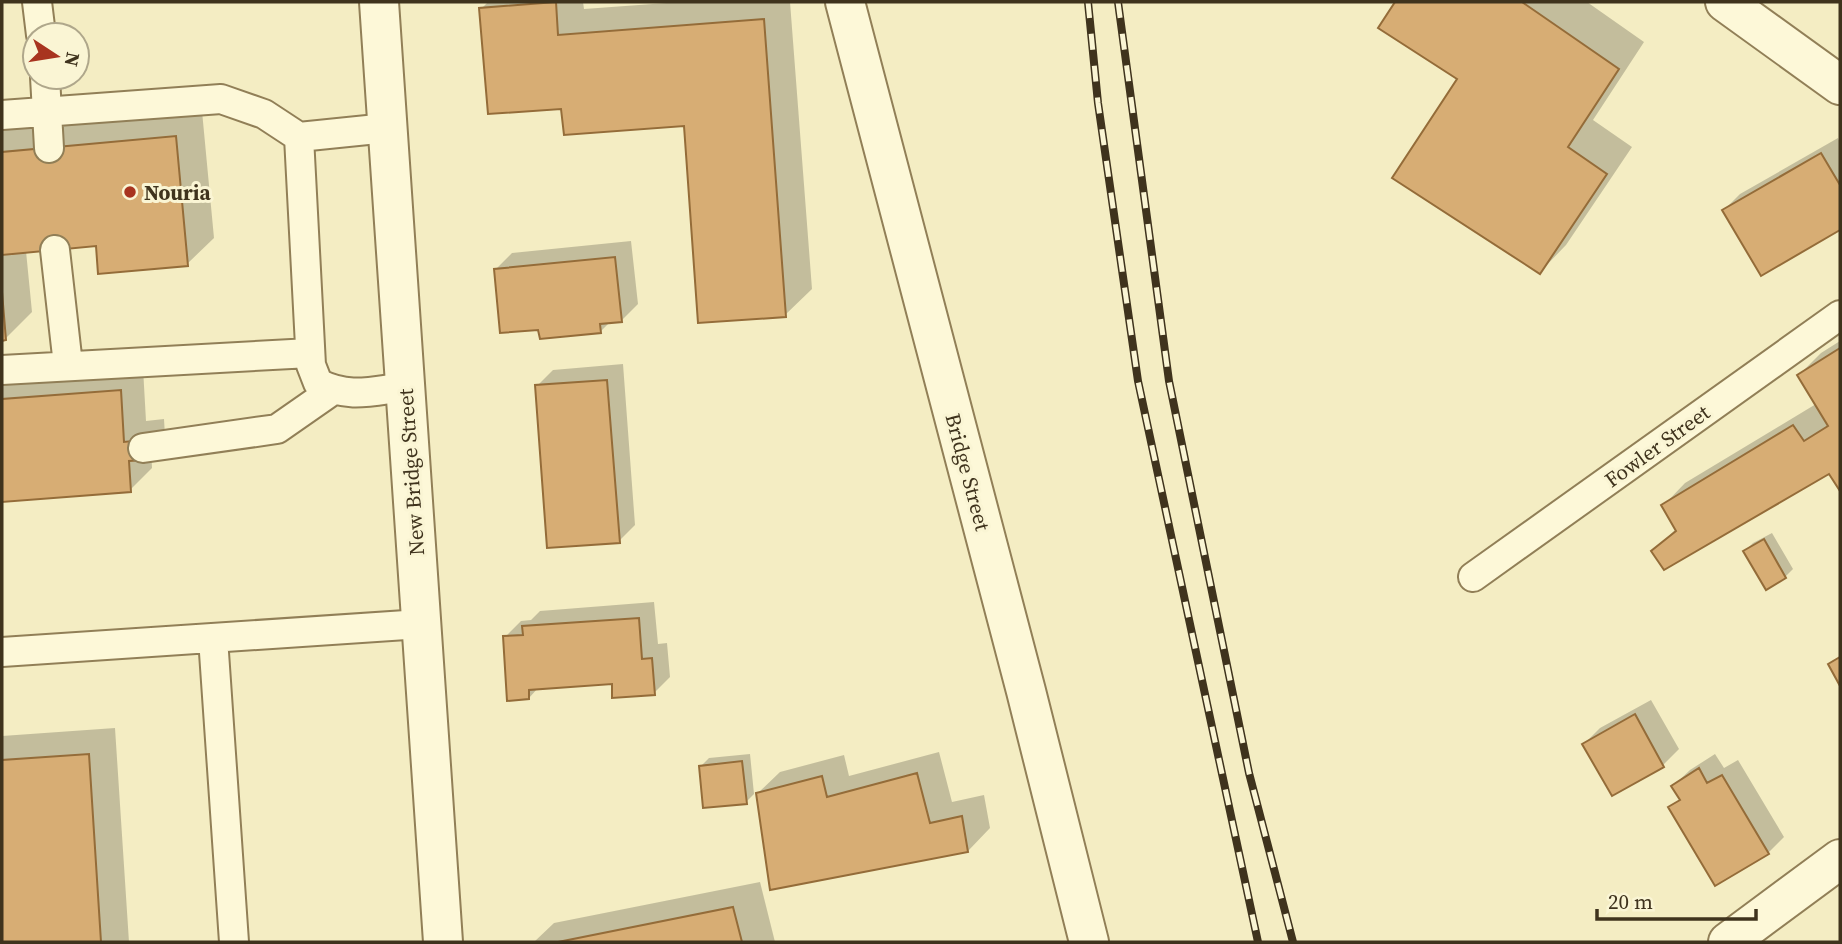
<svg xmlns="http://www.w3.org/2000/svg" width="1842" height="944" viewBox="0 0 1842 944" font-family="'Source Serif 4',serif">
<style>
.shadow{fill:#0003}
.building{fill:#d7ad74;stroke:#946c39;stroke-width:2}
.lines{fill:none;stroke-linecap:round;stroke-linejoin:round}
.service-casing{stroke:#917f57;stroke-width:32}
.minor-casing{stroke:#917f57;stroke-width:42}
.service{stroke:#fdf8d8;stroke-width:28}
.minor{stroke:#fdf8d8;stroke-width:38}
.rail-casing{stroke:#3f331d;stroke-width:8}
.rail{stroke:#faf5d4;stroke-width:5;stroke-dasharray:16;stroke-linecap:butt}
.poi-dot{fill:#a8341f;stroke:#faf5d4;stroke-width:2.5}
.labels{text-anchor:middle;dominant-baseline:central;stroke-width:6;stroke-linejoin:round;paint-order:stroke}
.poi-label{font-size:21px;font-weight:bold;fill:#3f331d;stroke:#faf5d4;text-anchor:start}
.street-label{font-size:21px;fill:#3f331d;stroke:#faf5d4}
</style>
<rect width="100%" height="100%" fill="#f4edc3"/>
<path class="shadow" d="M 488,2 L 583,2 L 584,9 L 680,2 L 790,2 L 812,289 L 785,315 L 685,125 L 563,107 L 481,9 Z
M 1397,2 L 1587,2 L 1644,42 L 1593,120 L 1632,147 L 1566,245 L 1540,272 L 1460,79 L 1381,27 Z
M 202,111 L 214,238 L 187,264 L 97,245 L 26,251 L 32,312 L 5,339 L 2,339 L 2,118 Z
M 1838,138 L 1840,143 L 1840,228 L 1761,274 L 1724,210 L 1740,194 Z
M 631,241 L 638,304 L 622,320 L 611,321 L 600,332 L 496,269 L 512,253 Z
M 1840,341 L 1840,488 L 1830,471 L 1654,551 L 1677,528 L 1663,506 L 1685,483 L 1816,404 L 1799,375 L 1821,353 Z
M 623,364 L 635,525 L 619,541 L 537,386 L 553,370 Z
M 143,368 L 146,421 L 164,419 L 165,436 L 151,449 L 152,468 L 130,490 L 2,500 L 2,379 Z
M 1772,533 L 1793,569 L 1785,577 L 1766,587 L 1745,551 L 1753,543 Z
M 654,602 L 658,644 L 667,643 L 670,677 L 654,693 L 613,682 L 538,688 L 529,698 L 505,637 L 521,621 L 531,620 L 540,611 Z
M 1651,700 L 1679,749 L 1663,765 L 1613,794 L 1584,744 L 1600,728 Z
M 115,728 L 129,942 L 2,942 L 2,736 Z
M 939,752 L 952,802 L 984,795 L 990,828 L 968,851 L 757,794 L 780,772 L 844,755 L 849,776 Z
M 750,754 L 754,794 L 746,802 L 701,766 L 709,758 Z
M 1715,754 L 1724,768 L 1738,760 L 1784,837 L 1768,853 L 1716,883 L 1671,808 L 1681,798 L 1673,786 L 1690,770 Z
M 760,882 L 775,942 L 534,942 L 554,923 Z"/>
<path class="building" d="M 556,2 L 558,35 L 764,19 L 786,317 L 698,323 L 684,126 L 564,135 L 561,109 L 488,114 L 479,8 Z
M 1395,2 L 1522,2 L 1619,69 L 1568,147 L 1607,174 L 1540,274 L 1392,178 L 1457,79 L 1378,28 Z
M 176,136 L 188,266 L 98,274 L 96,246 L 2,255 L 2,152 Z
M 1821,153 L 1840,185 L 1840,230 L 1761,276 L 1722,210 Z
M 615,257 L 622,322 L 600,324 L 601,333 L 540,339 L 538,330 L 500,333 L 494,269 Z
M 2,292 L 6,340 L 2,341 Z
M 1840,348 L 1840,491 L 1829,474 L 1664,570 L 1651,551 L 1676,531 L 1661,505 L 1793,425 L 1804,441 L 1828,426 L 1797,375 Z
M 607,380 L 620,543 L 547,548 L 535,385 Z
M 121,390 L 124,442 L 142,440 L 143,460 L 129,461 L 131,492 L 2,502 L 2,399 Z
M 1764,539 L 1786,578 L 1766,590 L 1743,551 Z
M 639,618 L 642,659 L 652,658 L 655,695 L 612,698 L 612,684 L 529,690 L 529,699 L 507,701 L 503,636 L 523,635 L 522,626 Z
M 1840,657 L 1840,686 L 1828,664 Z
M 1635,714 L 1664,767 L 1612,796 L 1582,744 Z
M 89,754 L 101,942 L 2,942 L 2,760 Z
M 742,761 L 747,804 L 703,808 L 699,766 Z
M 1699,768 L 1707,783 L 1722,775 L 1769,854 L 1715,886 L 1668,807 L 1680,800 L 1671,786 Z
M 917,773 L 930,823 L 962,816 L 968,852 L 770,890 L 756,793 L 822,776 L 827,797 Z
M 733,907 L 742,942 L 558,942 Z"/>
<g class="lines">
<defs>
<path id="service" d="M 37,2 L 41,35
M 45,77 L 49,148
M 2,115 L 221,99 L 264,114 L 299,137
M 387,128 L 299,137 L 311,365 L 318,383 C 350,399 371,391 405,387
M 55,250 L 68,365
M 2,370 L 310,353
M 143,448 L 277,429 L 333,390
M 1473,577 L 1840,315
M 213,638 L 234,942
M 2,652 L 421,624"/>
<path id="minor" d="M 379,2 L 443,942
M 845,2 L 1026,691 L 1089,942
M 1725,2 L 1840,85
M 1728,942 L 1840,859"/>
</defs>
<use href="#service" class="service-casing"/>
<use href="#minor" class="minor-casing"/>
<use href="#service" class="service"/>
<use href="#minor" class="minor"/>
<defs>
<path id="rail" d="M 1088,2 L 1098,103 L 1138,381 L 1258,942
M 1118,2 L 1169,381 L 1249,773 L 1293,942"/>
</defs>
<use href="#rail" class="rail-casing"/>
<use href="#rail" class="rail"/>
</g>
<circle class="poi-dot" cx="130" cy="192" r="7"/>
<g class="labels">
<g class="poi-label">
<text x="144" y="192">Nouria</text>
</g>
<g class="street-label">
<text transform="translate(1657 446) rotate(-36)">Fowler Street</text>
<text transform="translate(411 472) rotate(-94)">New Bridge Street</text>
<text transform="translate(968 472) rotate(75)">Bridge Street</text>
</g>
</g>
<rect width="1842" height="944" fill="none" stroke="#3f331d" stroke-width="7"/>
<g transform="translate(56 56) rotate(102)"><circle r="33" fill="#faf5d4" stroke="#afa78b" stroke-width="2"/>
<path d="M0-5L12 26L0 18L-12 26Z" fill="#a8341f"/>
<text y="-10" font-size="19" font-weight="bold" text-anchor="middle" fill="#3f331d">N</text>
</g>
<path d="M1597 909v10h159v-10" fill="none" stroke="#3f331d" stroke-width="3.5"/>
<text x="1608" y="909" font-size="21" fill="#3f331d" stroke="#faf5d4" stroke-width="5" paint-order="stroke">20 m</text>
</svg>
